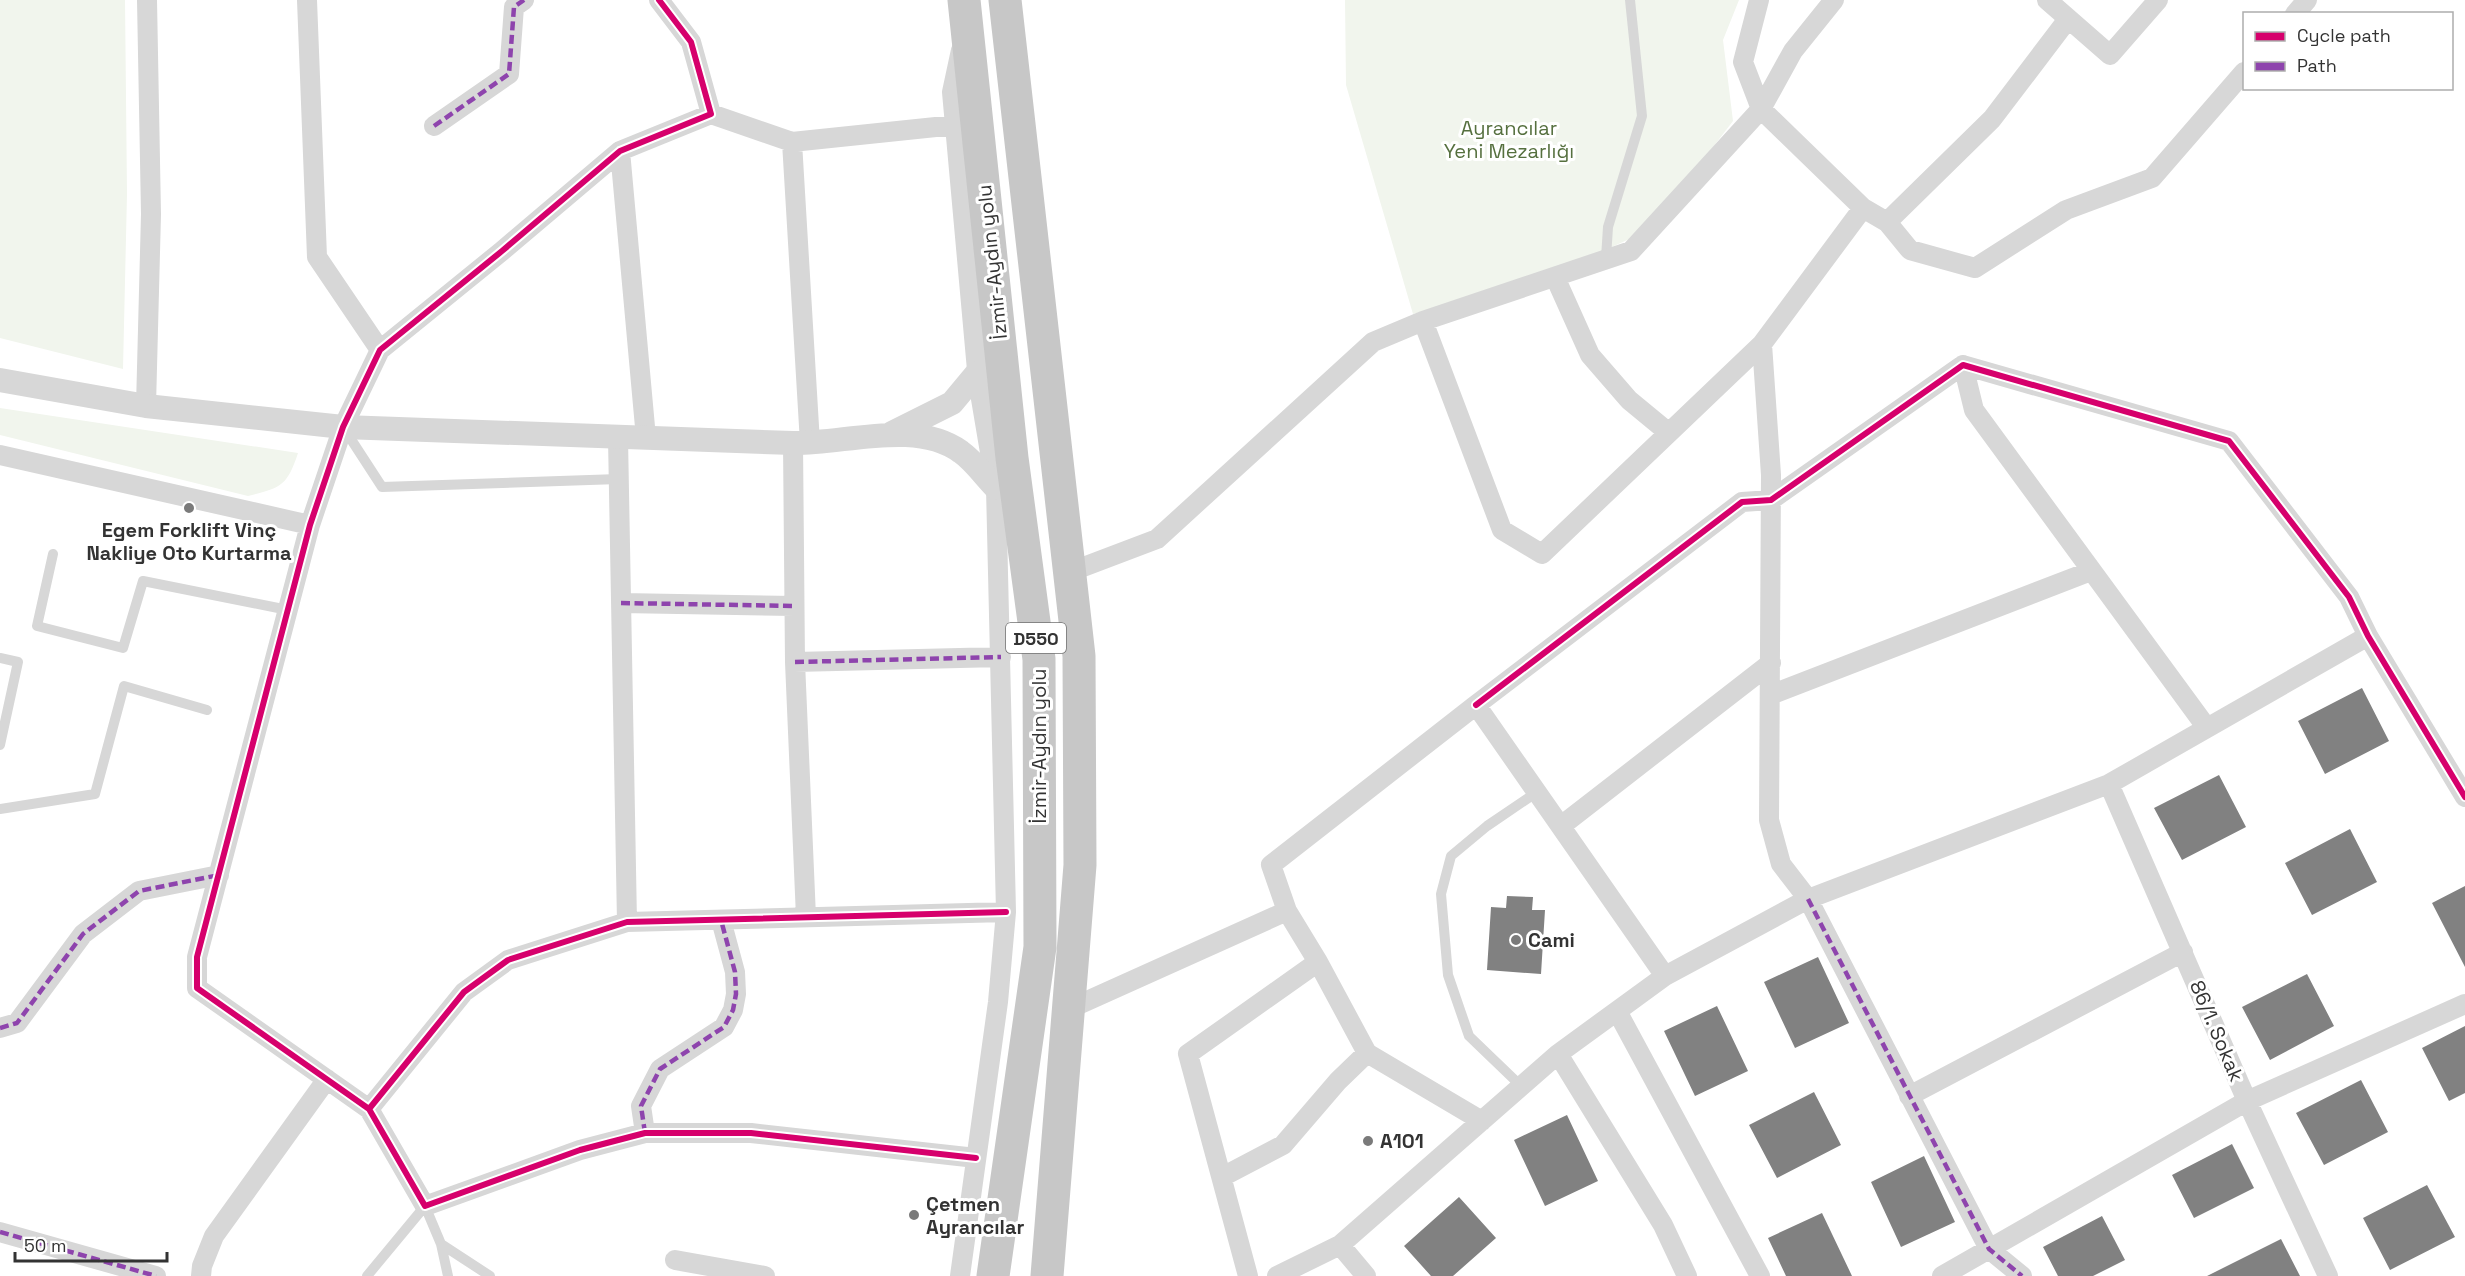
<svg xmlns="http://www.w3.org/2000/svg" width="2465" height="1276" viewBox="0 0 2465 1276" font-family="'Space Grotesk',sans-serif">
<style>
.green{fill:#f1f5ed}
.building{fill:#818181}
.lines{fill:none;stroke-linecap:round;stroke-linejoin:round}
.service{stroke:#d7d7d7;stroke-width:10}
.minor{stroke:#d7d7d7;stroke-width:20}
.tertiary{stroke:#d7d7d7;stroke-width:24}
.trunk{stroke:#c7c7c7;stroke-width:33}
.quiet{stroke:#8e44ad;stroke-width:4.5;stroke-dasharray:9 4.5;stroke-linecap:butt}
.cycleway-casing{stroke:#fff;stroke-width:10}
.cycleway{stroke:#d6006c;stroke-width:6}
.poi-dot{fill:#7a7a7a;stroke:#fff;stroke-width:2}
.labels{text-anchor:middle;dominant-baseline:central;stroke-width:6;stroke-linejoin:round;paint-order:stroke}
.shield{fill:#fff;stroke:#707070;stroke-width:1.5}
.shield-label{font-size:18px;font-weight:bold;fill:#333}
.park-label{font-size:20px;fill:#56703f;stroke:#fff}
.street-label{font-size:20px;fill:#333;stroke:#fff}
.poi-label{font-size:20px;font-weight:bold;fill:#333;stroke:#fff;text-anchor:start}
</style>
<rect width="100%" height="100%" fill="#fff"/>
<path class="green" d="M 0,0 L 125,0 L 127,194 L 123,369 L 0,338 Z
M 1345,0 L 1739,0 L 1723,40 L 1733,121 L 1661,215 L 1636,236 L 1559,271 L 1413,314 L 1346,85 Z
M 0,408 L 298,453 C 287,487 280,488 248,496 L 0,435 Z"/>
<path class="building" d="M 2362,688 L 2389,741 L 2325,774 L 2298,721 Z
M 2219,775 L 2246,827 L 2182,860 L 2154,808 Z
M 2350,829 L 2377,882 L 2312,915 L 2285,863 Z
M 2465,886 L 2465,967 L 2432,903 Z
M 1507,896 L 1533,897 L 1532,910 L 1545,910 L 1541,974 L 1487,970 L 1491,907 L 1506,908 Z
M 1818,957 L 1849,1023 L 1795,1048 L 1764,982 Z
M 2307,974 L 2334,1026 L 2270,1060 L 2242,1007 Z
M 1717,1006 L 1748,1071 L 1695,1096 L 1664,1031 Z
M 2465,1026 L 2465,1093 L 2449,1101 L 2422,1048 Z
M 2361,1080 L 2388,1132 L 2324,1165 L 2296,1113 Z
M 1814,1092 L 1841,1145 L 1777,1178 L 1749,1125 Z
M 1567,1115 L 1598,1181 L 1545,1206 L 1514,1140 Z
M 2232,1144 L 2254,1188 L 2194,1218 L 2172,1175 Z
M 1924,1156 L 1955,1222 L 1901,1247 L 1871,1182 Z
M 2427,1185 L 2455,1237 L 2390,1270 L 2363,1218 Z
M 1459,1197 L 1496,1238 L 1453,1276 L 1431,1276 L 1404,1246 Z
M 1822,1213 L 1852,1276 L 1786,1276 L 1768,1238 Z
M 2102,1216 L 2125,1260 L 2093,1276 L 2058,1276 L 2043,1247 Z
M 2281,1239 L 2300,1276 L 2207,1276 Z"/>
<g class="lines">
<path class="service" d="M 1606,258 L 1608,227 L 1642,116 L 1630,0
M 343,427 L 382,487 L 619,479
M 53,554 L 37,626 L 123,648 L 143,581 L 288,610
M 0,658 L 18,662 L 0,745
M 0,809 L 95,794 L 124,686 L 207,710
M 1521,1086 L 1469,1036 L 1448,975 L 1441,894 L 1451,856 L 1487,826 L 1537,792
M 441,1244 L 448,1276
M 367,1276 L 425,1206 L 441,1244 L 490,1276"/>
<path class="minor" d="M 307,0 L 317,257 L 380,350
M 1759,0 L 1743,62 L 1761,109 L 1863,208 L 1887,222 L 1992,119 L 2068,19
M 2047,0 L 2110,55 L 2158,0
M 2295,14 L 2307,0
M 711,114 L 792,142 L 955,125
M 434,126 L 509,74 L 514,7 L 524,0
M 792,142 L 810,443
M 620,151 L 646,438
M 1887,222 L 1910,250 L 1975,268 L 2066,210 L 2152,178 L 2244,72
M 1555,277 L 1590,355 L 1629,400 L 1669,433
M 1423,321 L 1502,530 L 1542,554 L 1762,344 L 1863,208
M 1762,344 L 1771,475 L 1769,820 L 1781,864 L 1808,899 L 1989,1249 L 2022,1276
M 1963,365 L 1974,410 L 2207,728
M 146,406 L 151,214 L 147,0
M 618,438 L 627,922
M 793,443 L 795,662 L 806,917
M 0,455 L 310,525
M 1070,572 L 1157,539 L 1373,342 L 1423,321 L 1631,251 L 1761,109 L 1793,51 L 1834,0
M 621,603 L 794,606
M 795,662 L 1001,657
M 1770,695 L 2091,571
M 1476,705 L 1742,502 L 1771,500 L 1963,365 L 2229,441 L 2349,597 L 2368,636 L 2465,797
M 2109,784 L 2247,1101 L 2328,1276
M 1561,826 L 1771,663
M 1287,911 L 1271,865 L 1476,705 L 1665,976
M 1318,962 L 1367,1053 L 1482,1121
M 1069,1009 L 1287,911 L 1318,962 L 1188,1054 L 1248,1276
M 1617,1011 L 1760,1276
M 0,1028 L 17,1023 L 83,934 L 139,891 L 219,875
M 1558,1054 L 1663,1225 L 1687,1276
M 1909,1096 L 2183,952
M 369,1109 L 197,988 L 197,957 L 310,525 L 343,427 L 380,350 L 502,251 L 620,151 L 711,114 L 691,42 L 659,0
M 645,1133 L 641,1106 L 660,1069 L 724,1027 L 733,1010 L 736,994 L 735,972 L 721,920
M 976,1158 L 751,1133 L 645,1133 L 580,1150 L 425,1206 L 369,1109 L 464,992 L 508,960 L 627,922 L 1006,912
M 1222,1177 L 1283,1145 L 1338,1081 L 1367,1053
M 0,1232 L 156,1276
M 1340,1245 L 1366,1276
M 675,1260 L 765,1276
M 201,1276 L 202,1266 L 214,1236 L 327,1079
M 960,1276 L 998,1002 L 1006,912 L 996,488 L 978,381 L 952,92 L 961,50
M 1277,1276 L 1340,1245 L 1558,1054 L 1665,976 L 1808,899 L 2109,784 L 2368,636
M 1942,1276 L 2247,1101 L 2465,1004"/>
<path class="tertiary" d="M 0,380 L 146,406 L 343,427 L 793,443 C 844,444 916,419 961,452 C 974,461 985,477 996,488
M 892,433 L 952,403 L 977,373"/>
<path class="trunk" d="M 964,0 L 1012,458 L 1039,659 L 1040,947 L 993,1276
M 1005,0 L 1079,656 L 1080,865 L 1047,1276"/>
<path class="quiet" d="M 434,126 L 509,74 L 514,7 L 524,0
M 621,603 L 794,606
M 795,662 L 1001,657
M 1808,899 L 1989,1249 L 2022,1276
M 0,1028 L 17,1023 L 83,934 L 139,891 L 219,875
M 645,1133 L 641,1106 L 660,1069 L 724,1027 L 733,1010 L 736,994 L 735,972 L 721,920
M 0,1232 L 156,1276"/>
<defs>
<path id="cycleway" d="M 1476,705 L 1742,502 L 1771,500 L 1963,365 L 2229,441 L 2349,597 L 2368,636 L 2465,797
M 369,1109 L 197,988 L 197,957 L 310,525 L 343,427 L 380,350 L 502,251 L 620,151 L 711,114 L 691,42 L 659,0
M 976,1158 L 751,1133 L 645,1133 L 580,1150 L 425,1206 L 369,1109 L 464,992 L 508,960 L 627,922 L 1006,912"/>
</defs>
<use href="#cycleway" class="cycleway-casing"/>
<use href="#cycleway" class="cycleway"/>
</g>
<g class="poi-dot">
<circle cx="189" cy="508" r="6"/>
<circle cx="1516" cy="940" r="6"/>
<circle cx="1368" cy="1141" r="6"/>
<circle cx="914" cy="1215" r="6"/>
</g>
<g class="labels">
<rect class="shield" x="1006" y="623" width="60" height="30" rx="4.5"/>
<g class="shield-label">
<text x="1036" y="638">D550</text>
</g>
<g class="park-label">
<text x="1509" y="128">Ayrancılar<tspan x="1509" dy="23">Yeni Mezarlığı</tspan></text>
</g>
<g class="street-label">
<text transform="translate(992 262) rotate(-96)">İzmir-Aydın yolu</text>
<text transform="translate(1039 746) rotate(-90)">İzmir-Aydın yolu</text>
<text transform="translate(2217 1031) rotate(67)">86/1. Sokak</text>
</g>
<g class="poi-label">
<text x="189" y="530" text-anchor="middle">Egem Forklift Vinç<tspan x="189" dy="23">Nakliye Oto Kurtarma</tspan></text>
<text x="1528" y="940">Cami</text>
<text x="1380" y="1141">A101</text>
<text x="926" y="1204">Çetmen<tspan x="926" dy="23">Ayrancılar</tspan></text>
</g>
</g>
<rect x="2243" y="12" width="210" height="78" fill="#ffffff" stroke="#adadad" stroke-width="1.5"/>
<rect x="2255" y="32" width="30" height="9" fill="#d6006c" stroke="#adadad" stroke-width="1.5"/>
<text x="2297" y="42" font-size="18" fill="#333333">Cycle path</text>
<rect x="2255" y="62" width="30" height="9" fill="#8e44ad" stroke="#adadad" stroke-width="1.5"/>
<text x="2297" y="72" font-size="18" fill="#333333">Path</text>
<path d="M15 1252v9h152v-9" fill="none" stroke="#333333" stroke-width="3"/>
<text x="24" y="1252" font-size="18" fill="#333333" stroke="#ffffff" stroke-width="4.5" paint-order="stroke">50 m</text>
</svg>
